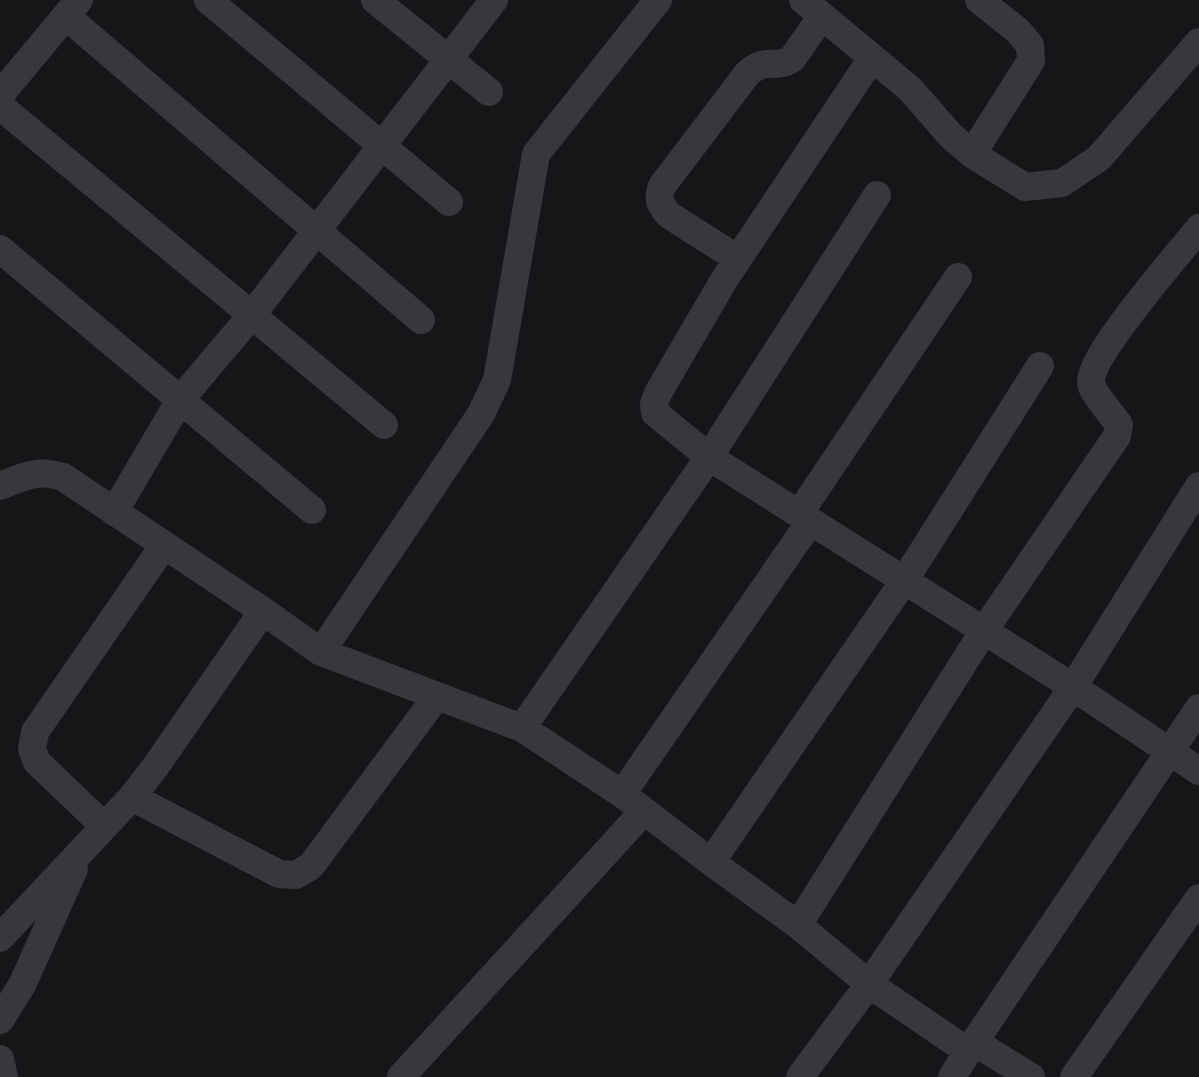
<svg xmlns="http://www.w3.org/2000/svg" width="1199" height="1077" viewBox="0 0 1199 1077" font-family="Helvetica,sans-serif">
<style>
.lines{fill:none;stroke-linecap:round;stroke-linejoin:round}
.street{stroke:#37383d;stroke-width:28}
</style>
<rect width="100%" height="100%" fill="#161618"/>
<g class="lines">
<path class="street" d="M 208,0 L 449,202
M 375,0 L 489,92
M 803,0 L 910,89 L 951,136 L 972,154 L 1025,187 L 1062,183 L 1099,158 L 1199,42
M 66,16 L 421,320
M 872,58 L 724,280 L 658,393 L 654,404 L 655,413 L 709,457 L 1073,687 L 1199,771
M 0,95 L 79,0
M 0,106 L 384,425
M 972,154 L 1031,61 L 1030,45 L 1017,30 L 979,0
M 0,249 L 312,510
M 738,259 L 669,215 C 660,205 657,199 662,186 L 747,74 C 765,56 775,70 792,59 L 822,16
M 0,486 C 26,476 35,469 63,477 L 263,611 L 321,652 L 522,728 L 622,794 L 711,862 L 798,925 L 869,984 L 960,1046 L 964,1049 L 965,1056
M 114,512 L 180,400 L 251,316 L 494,0
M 799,514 L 958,277
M 321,652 L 481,414 L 497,380 L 536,154 L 658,0
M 522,728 L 709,457 L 877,195
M 622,794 L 810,522
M 132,797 L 279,874 L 296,875 L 311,866 L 437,696
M 104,826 L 37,762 L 32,749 L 35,732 L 164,545
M 711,862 L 904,581 L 1040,366
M 798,925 L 983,632 L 1117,436 L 1119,425 C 1113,415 1091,392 1091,383 C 1089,355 1178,255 1199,228
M 0,938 L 132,797 L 156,766 L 263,611
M 0,1020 L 22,985 L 74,869
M 974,1042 L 1031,1077
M 0,1059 L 4,1077
M 401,1077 L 644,811
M 800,1077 L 869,984 L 1073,687 L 1199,486
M 952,1077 L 965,1056 L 1199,708
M 1074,1077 L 1199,898"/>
</g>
</svg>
